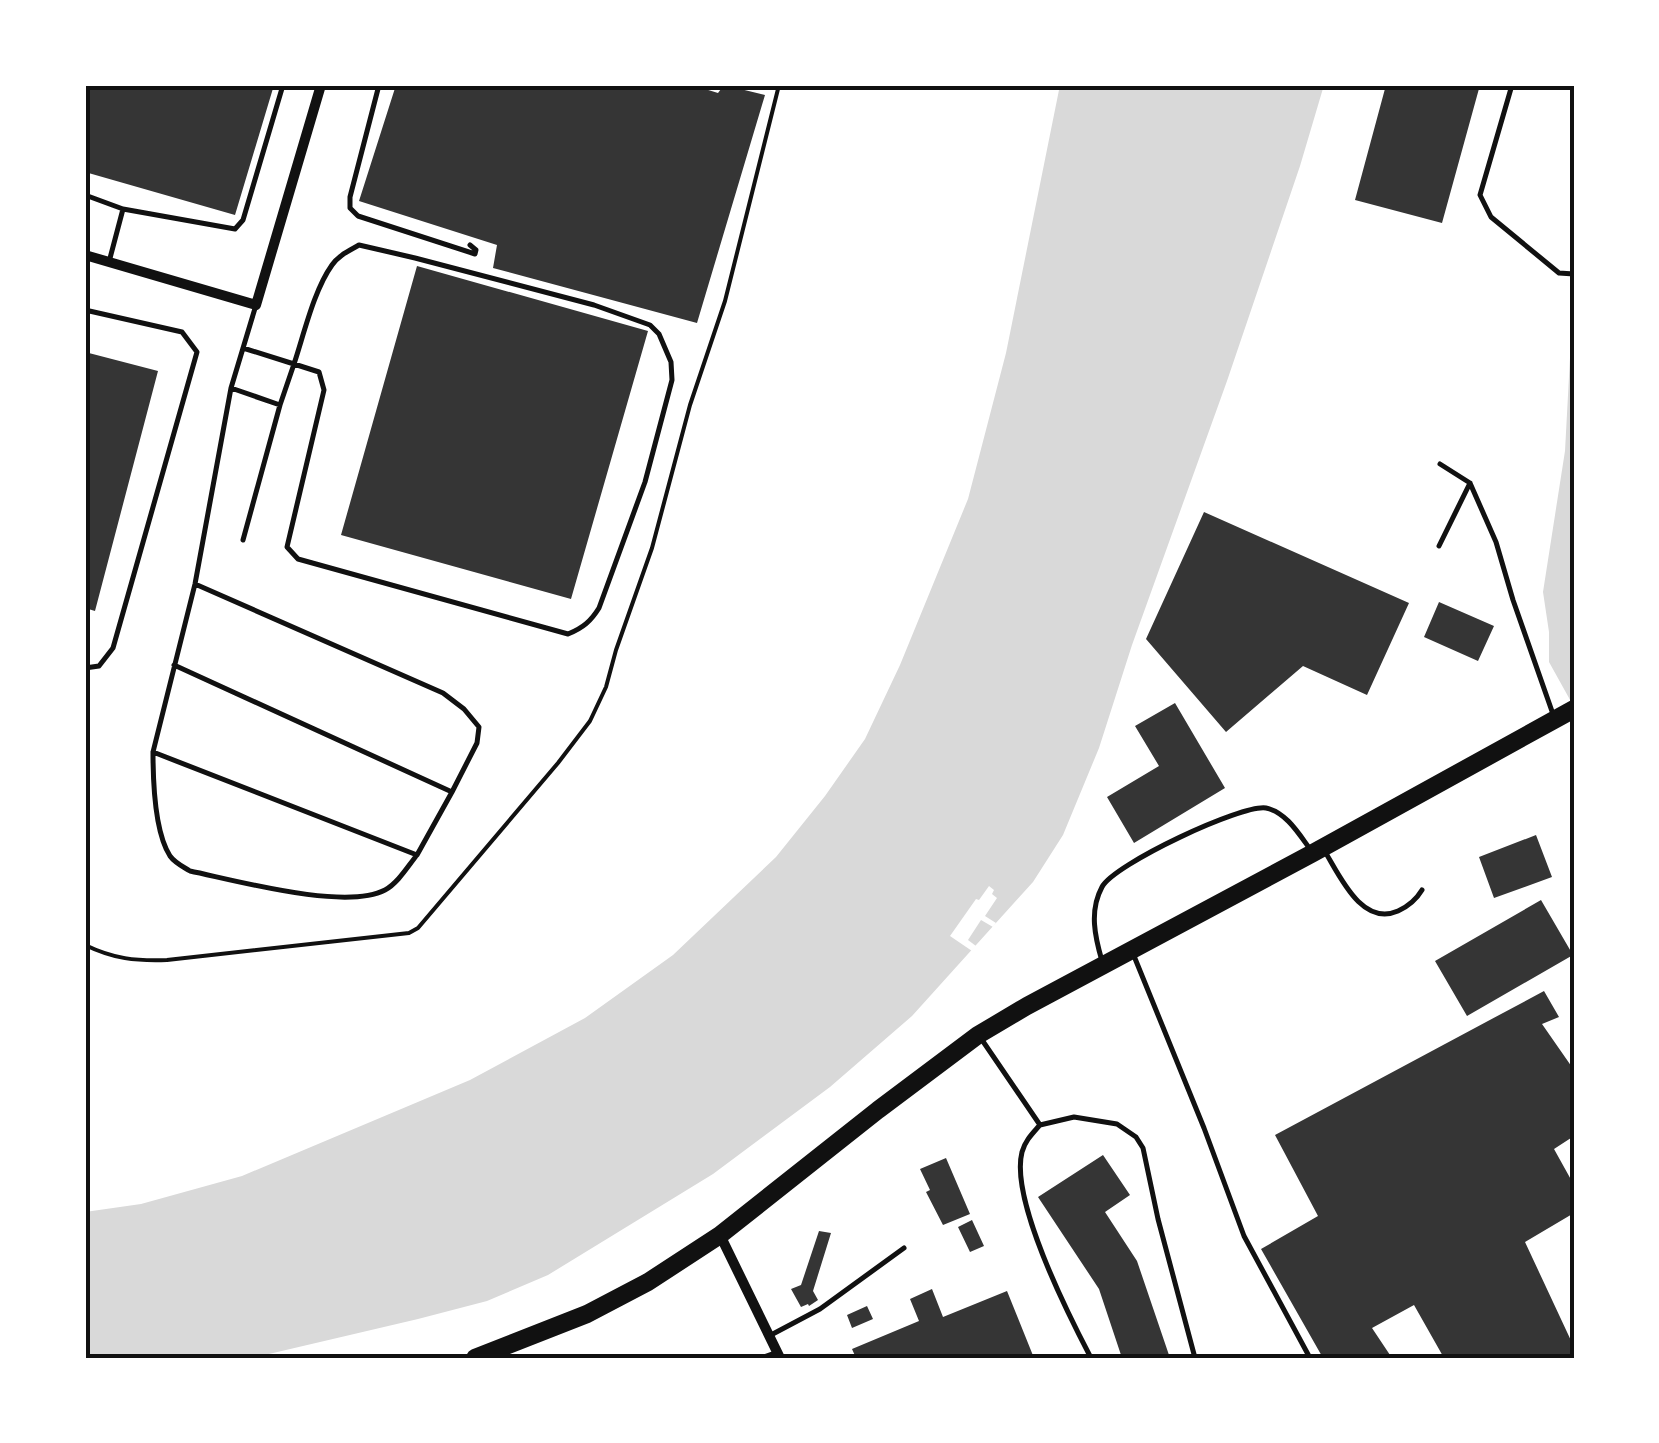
<svg xmlns="http://www.w3.org/2000/svg" width="1659" height="1443" viewBox="0 0 1659 1443" font-family="Raleway,sans-serif">
<style>
.water{fill:#d9d9d9}
.pier{fill:#fff}
.building{fill:#353535}
.lines{fill:none;stroke-linecap:round;stroke-linejoin:round}
.path{stroke:#111;stroke-width:4}
.service{stroke:#111;stroke-width:5}
.minor{stroke:#111;stroke-width:10}
.primary{stroke:#111;stroke-width:18}
.neatline{fill:none;stroke:#111;stroke-width:4}
</style>
<rect width="100%" height="100%" fill="#fff"/>
<path class="water" d="M 1060,85 L 1324,85 L 1300,166 L 1227,381 L 1132,645 L 1099,748 L 1063,835 L 1033,882 L 912,1016 L 830,1087 L 713,1174 L 548,1275 L 487,1301 L 418,1319 L 252,1358 L 85,1358 L 85,1212 L 141,1204 L 242,1176 L 470,1080 L 585,1018 L 673,955 L 776,857 L 825,796 L 865,739 L 900,665 L 968,499 L 1006,353 Z
M 1574,283 L 1574,707 L 1549,662 L 1549,632 L 1543,592 L 1565,451 Z"/>
<path class="pier" d="M 989,886 L 994,890 L 992,894 L 997,898 L 985,916 L 996,923 L 993,927 L 981,920 L 968,940 L 976,946 L 972,951 L 950,936 L 976,899 L 979,900 Z"/>
<path class="building" d="M 85,85 L 274,85 L 235,215 L 85,172 Z
M 396,85 L 692,85 L 718,93 L 724,85 L 765,95 L 697,323 L 493,268 L 497,245 L 359,201 Z
M 1386,85 L 1480,85 L 1442,223 L 1355,200 Z
M 417,266 L 648,331 L 571,599 L 341,535 Z
M 85,352 L 158,371 L 95,611 L 85,608 Z
M 1204,512 L 1409,603 L 1367,695 L 1303,666 L 1226,732 L 1146,639 Z
M 1439,602 L 1494,626 L 1478,661 L 1424,637 Z
M 1175,703 L 1225,788 L 1134,843 L 1107,797 L 1159,766 L 1135,726 Z
M 1536,835 L 1552,877 L 1494,898 L 1479,857 Z
M 1541,900 L 1573,955 L 1467,1016 L 1435,961 Z
M 1544,991 L 1559,1017 L 1542,1024 L 1574,1070 L 1574,1136 L 1554,1149 L 1574,1185 L 1574,1213 L 1525,1242 L 1574,1347 L 1574,1358 L 1444,1358 L 1414,1305 L 1372,1328 L 1392,1358 L 1323,1358 L 1261,1249 L 1318,1216 L 1275,1135 Z
M 1103,1155 L 1130,1195 L 1105,1212 L 1137,1261 L 1170,1358 L 1122,1358 L 1099,1289 L 1038,1197 Z
M 946,1158 L 970,1214 L 943,1225 L 926,1192 L 930,1190 L 920,1169 Z
M 972,1220 L 984,1246 L 970,1252 L 958,1227 Z
M 819,1231 L 831,1233 L 813,1291 L 818,1300 L 809,1306 L 808,1304 L 801,1307 L 791,1289 L 801,1285 Z
M 932,1289 L 943,1317 L 1007,1291 L 1034,1358 L 856,1358 L 852,1349 L 919,1321 L 910,1299 Z
M 867,1306 L 873,1319 L 852,1328 L 847,1315 Z"/>
<g class="lines">
<path class="path" d="M 85,945 C 114,959 135,961 167,960 L 409,933 L 418,928 L 558,763 L 590,721 L 606,687 L 616,650 L 652,548 L 690,405 L 725,301 L 779,85"/>
<path class="service" d="M 379,85 L 350,197 L 350,208 L 358,216 L 475,254 L 476,250 L 470,245
M 1512,85 L 1480,195 L 1491,217 L 1559,273 L 1574,274
M 85,195 L 123,209 L 109,262
M 123,209 L 235,229 L 243,220 L 283,85
M 256,305 L 231,388 L 195,584 L 153,752 C 153,781 154,831 170,856 C 175,863 182,866 190,871 C 234,880 345,911 385,890 C 398,883 408,866 417,855
M 85,310 L 182,332 L 197,352 L 113,648 L 99,666 L 85,668
M 231,388 L 280,405
M 1440,464 L 1470,483 L 1496,542 L 1513,600 L 1554,717
M 243,540 L 280,405 L 294,364 L 319,372 L 324,390 L 287,547 L 298,559 L 568,634 C 583,628 591,621 599,608 L 645,482 L 672,380 L 671,362 L 659,334 L 650,325 L 594,305 L 415,258 L 359,245 C 349,251 339,255 332,265 C 314,290 304,334 294,364 L 243,348
M 1439,546 L 1470,483
M 174,665 L 452,792 L 477,743 L 479,727 L 464,709 L 443,693 L 195,584
M 153,752 L 417,855 L 452,792
M 1324,850 C 1339,874 1361,927 1398,911 C 1409,906 1416,900 1422,890
M 1134,956 L 1204,1128 L 1244,1236 L 1310,1358
M 1102,961 C 1095,937 1089,911 1102,887 C 1114,864 1242,804 1266,808 C 1286,812 1299,834 1310,849
M 980,1037 L 1040,1125 L 1074,1117 L 1117,1124 L 1136,1137 L 1143,1148 L 1158,1219 L 1195,1358
M 1039,1126 C 1032,1134 1025,1141 1022,1152 C 1010,1199 1068,1314 1091,1358
M 769,1336 L 820,1309 L 904,1248
M 761,1358 L 775,1353"/>
<path class="minor" d="M 85,255 L 256,305 L 321,85
M 720,1235 L 780,1358"/>
<path class="primary" d="M 475,1358 L 587,1314 L 648,1282 L 720,1235 L 878,1110 L 978,1035 L 1027,1006 L 1313,853 L 1574,709"/>
</g>
<rect width="1659" height="1443" fill="none" stroke="#ffffff" stroke-width="175"/>
<rect x="88" y="88" width="1484" height="1268" class="neatline"/>
</svg>
